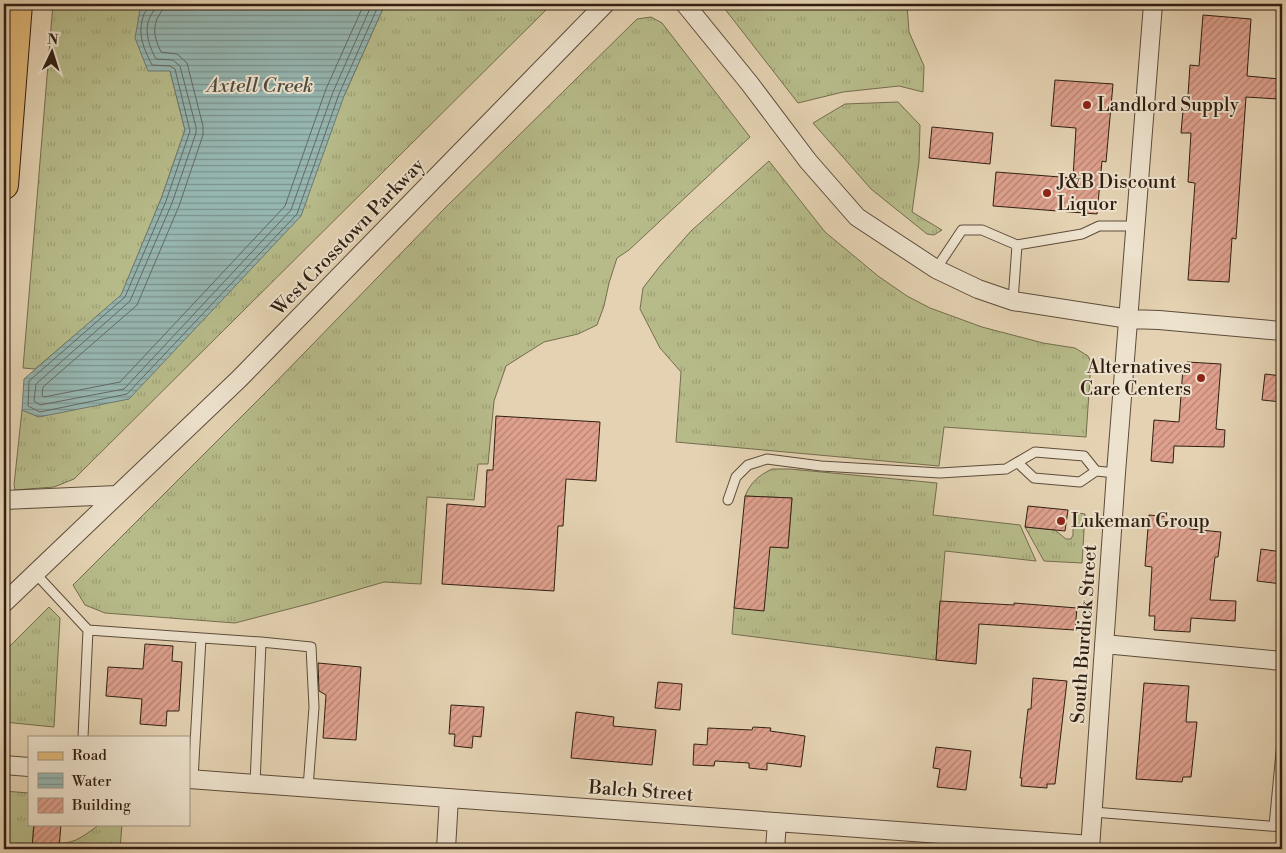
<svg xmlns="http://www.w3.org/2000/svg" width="1286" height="853" viewBox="0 0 1286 853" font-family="'Libre Bodoni',serif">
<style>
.grass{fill:url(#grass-tufts);stroke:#746d4e}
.water{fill:url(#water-rules);stroke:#6e7a71}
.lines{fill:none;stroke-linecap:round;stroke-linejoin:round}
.shore{stroke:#646a62;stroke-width:1}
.building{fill:url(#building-hatch);stroke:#311f12}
.service-casing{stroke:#5e4c3a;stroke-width:11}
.minor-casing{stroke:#5e4c3a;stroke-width:20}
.primary-casing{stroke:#311f12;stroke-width:30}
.service{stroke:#ede2cd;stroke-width:9}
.minor{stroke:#ede2cd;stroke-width:18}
.primary{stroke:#e2b979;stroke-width:28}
.poi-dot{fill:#8f2418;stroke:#ede2cd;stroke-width:2}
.labels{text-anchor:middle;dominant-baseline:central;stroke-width:4;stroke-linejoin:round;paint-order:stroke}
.poi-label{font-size:19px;fill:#311f12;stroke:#ede2cd;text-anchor:start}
.street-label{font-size:19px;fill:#311f12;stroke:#ede2cd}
.water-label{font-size:20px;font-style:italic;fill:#4f4c42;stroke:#ede2cd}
</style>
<defs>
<pattern id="grass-tufts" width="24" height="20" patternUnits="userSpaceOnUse" patternTransform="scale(1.25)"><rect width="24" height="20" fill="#b7bb8a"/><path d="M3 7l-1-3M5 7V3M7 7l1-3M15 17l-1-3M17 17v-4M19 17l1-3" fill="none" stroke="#9ea076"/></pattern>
<pattern id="water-rules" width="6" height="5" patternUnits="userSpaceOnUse" patternTransform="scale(1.25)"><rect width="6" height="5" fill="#96b6b1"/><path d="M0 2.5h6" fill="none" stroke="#7b938f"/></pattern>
<pattern id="building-hatch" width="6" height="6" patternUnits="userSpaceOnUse" patternTransform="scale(1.25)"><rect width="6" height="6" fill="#dfa18e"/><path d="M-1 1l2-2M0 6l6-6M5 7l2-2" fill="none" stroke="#b58373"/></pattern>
</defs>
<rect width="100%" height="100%" fill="#e4d2b2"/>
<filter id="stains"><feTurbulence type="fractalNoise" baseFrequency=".004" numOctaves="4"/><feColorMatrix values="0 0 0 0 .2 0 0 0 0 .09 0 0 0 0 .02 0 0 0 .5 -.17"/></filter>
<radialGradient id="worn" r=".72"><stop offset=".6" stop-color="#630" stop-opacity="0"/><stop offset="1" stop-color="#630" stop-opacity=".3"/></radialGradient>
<path class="grass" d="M 53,4 L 147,4 L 140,10 L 170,71 L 185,130 L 161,199 L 121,296 L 35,369 L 23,368 Z
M 385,4 L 552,4 L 74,479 L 54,487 L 15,490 L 14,485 L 22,410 L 39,417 L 344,96 Z
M 721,4 L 907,4 L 909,32 L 924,66 L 923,92 L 899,86 L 843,92 L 798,103 Z
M 651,17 L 662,23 L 750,137 L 629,250 L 617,258 L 609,283 L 604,306 L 597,325 L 578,334 L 544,342 L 506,366 L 494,401 L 488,464 L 478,464 L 474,500 L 427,497 L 421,584 L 384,582 L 312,603 L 235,623 L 105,613 L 85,605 L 73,585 L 274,384 L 445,208 L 637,19 Z
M 898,102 L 920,125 L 919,162 L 912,212 L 942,230 L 934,235 L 927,234 L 871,189 L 813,123 L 845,104 Z
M 769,161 L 825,232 L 878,276 L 907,296 L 930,308 L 982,327 L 1043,343 L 1075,348 L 1088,356 L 1091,362 L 1086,437 L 944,427 L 939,466 L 676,442 L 681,372 L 660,348 L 640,309 L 643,288 L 660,266 L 691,231 Z
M 772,469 L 790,469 L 937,483 L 933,515 L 1020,525 L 1036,561 L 945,551 L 936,660 L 732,634 L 734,608 L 770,547 L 788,548 L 792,498 L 745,496 C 751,482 758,476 772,469 Z
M 1078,513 L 1085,514 L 1082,563 L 1044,561 L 1025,527 L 1055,530 L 1066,539 L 1071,539 L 1073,535 L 1073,520 Z
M 49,607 L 60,618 L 54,727 L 4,722 L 4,652 Z
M 4,791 L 29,793 L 29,824 L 34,824 L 32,849 L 4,849 Z
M 100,824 L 122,824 L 120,849 L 59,849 L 60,843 C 76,844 87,833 100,824 Z"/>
<path class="water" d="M 147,4 L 385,4 L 344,96 L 301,216 L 129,399 L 39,417 L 22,410 L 24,379 L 121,295 L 161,199 L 185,130 L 170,71 L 148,71 L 135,38 L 140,10 Z"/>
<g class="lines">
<path class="shore" d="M 149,4 C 149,9 146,10 144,14 C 137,34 143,47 152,65 L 170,66 L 175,69 L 190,131 L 166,201 L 125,297 L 29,381 L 28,406 L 40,412 L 127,394 L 297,214 L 339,94 L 379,4
M 156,4 C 155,10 154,10 151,15 C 143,29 149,46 156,59 L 173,60 L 180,66 L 196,127 L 196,133 L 172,203 L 130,301 L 36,384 L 34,401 L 40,405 L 124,389 L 291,210 L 333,92 L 372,4
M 163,4 C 163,11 160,13 157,19 C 152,31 156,41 161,52 L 177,54 L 187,63 L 203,126 L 203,135 L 179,206 L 137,305 L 43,387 L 42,395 L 44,397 L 120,382 L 285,206 L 326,89 L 364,4"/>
</g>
<path class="building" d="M 1203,15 L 1251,19 L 1247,76 L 1280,79 L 1278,99 L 1246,97 L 1236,239 L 1232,238 L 1229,282 L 1188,280 L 1195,183 L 1188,182 L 1191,133 L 1181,133 L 1183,110 L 1187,111 L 1190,65 L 1199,66 Z
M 1055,80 L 1113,84 L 1106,162 L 1102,161 L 1097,214 L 993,206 L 996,172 L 1073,178 L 1076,128 L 1051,126 Z
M 932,127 L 993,133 L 990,164 L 929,158 Z
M 1187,362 L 1221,364 L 1216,429 L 1225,430 L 1224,447 L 1174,446 L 1173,463 L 1151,461 L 1154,420 L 1179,422 L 1183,368 L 1187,369 Z
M 1265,374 L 1282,376 L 1282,402 L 1262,400 Z
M 496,416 L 600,422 L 596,481 L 566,479 L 563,526 L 558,526 L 554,591 L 442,584 L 447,504 L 485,507 L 487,470 L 493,470 Z
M 745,496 L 792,498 L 788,548 L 770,547 L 764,611 L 734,608 Z
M 1028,506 L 1068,510 L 1065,531 L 1025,527 Z
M 1149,515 L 1191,519 L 1190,529 L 1221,532 L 1218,557 L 1215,557 L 1210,600 L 1236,601 L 1235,621 L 1191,618 L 1190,632 L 1154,630 L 1155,616 L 1149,616 L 1152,567 L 1145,566 Z
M 1261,549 L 1282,552 L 1282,584 L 1257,581 Z
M 940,601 L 1014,605 L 1014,603 L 1077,608 L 1075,630 L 979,624 L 976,664 L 936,660 Z
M 145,644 L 173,646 L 172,661 L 182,662 L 179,711 L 167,711 L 166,726 L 140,724 L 142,699 L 106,696 L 108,667 L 143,669 Z
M 318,663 L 361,667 L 356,740 L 323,738 L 326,695 L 319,691 Z
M 1033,678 L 1067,681 L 1055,784 L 1047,784 L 1047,788 L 1021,786 L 1022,778 L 1020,778 L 1028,709 L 1031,709 Z
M 658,682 L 682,684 L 680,710 L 655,708 Z
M 1144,683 L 1189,686 L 1186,722 L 1197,722 L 1191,777 L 1183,777 L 1182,782 L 1136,779 Z
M 451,705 L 484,707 L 481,737 L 473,736 L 472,748 L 454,746 L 455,734 L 449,734 Z
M 576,712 L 614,717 L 613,726 L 656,730 L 652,765 L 571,758 Z
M 753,727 L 771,728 L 770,731 L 805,736 L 801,767 L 767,763 L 767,770 L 749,768 L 749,763 L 715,761 L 714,766 L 693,765 L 694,744 L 707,745 L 708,728 L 752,730 Z
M 936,747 L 971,751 L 966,790 L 937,787 L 940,769 L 933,768 Z
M 34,824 L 61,824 L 59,849 L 32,849 Z"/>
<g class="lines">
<defs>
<path id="service" d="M 936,269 L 962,230 L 982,230 L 1017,245 L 1082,234 L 1099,226 L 1136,226
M 1013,301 L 1017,245
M 1018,463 L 1034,478 L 1080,482 L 1096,471
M 728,500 L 736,477 L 748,465 L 767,459 L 821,466 L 940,473 L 1006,469 L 1035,452 L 1084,456 L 1096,471 L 1116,473
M 35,573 L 88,630 L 261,642 L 255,784
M 261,642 L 311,647 L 314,707 L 308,788
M 83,737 L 88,630
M 193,779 L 201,638
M 1093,812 L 1282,827
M 1274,826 L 1282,742"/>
<path id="minor" d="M 685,4 L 750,84 L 808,161 L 857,217 L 936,269 L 978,289 L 1013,301 L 1129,319 L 1159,320 L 1282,331
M 4,500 L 117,495
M 4,603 L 239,379 L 605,4
M 1104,644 L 1282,661
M 4,765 L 29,767
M 189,779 L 1091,845
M 446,849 L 449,798
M 775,849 L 777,822
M 1090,849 L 1116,473 L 1153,4"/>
<path id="primary" d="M 4,185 L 18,4"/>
</defs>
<use href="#service" class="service-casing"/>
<use href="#minor" class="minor-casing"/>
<use href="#primary" class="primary-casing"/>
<use href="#service" class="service"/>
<use href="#minor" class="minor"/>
<use href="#primary" class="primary"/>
</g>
<g class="poi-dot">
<circle cx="1087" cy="105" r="5"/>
<circle cx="1047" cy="193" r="5"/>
<circle cx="1201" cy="378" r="5"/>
<circle cx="1061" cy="521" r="5"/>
</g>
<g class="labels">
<g class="poi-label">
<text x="1097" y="105">Landlord Supply</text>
<text x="1057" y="182">J&amp;B Discount<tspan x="1057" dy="22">Liquor</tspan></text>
<text x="1191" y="367" text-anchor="end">Alternatives<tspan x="1191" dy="22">Care Centers</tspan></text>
<text x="1071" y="521">Lukeman Group</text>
</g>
<g class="street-label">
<text transform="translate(348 237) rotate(-46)">West Crosstown Parkway</text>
<text transform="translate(1084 634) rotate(-86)">South Burdick Street</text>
<text transform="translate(641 791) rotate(4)">Balch Street</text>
</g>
<g class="water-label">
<text x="260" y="86">Axtell Creek</text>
</g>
</g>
<rect width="1286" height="853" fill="none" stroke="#e4d2b2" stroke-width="20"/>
<rect x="5" y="5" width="1276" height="843" fill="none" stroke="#311f12" stroke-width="2.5"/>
<rect x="10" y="10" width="1266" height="833" fill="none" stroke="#311f12"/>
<rect x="28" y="736" width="162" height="90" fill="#ede2cd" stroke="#a29482"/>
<rect x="38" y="752" width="25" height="8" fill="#e2b979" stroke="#a29482"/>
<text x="72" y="760" font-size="15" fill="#311f12">Road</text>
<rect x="38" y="773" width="25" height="15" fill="url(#water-rules)" stroke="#a29482"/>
<text x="72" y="786" font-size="15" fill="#311f12">Water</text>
<rect x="38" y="798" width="25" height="15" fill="url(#building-hatch)" stroke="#a29482"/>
<text x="72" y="810" font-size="15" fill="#311f12">Building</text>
<g transform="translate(52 52) rotate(4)" stroke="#ede2cd" stroke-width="4" paint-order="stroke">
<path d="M0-4L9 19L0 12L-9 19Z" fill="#311f12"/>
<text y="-8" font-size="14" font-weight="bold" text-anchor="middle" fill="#311f12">N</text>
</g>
<rect width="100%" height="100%" filter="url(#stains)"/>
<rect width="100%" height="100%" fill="url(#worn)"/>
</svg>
